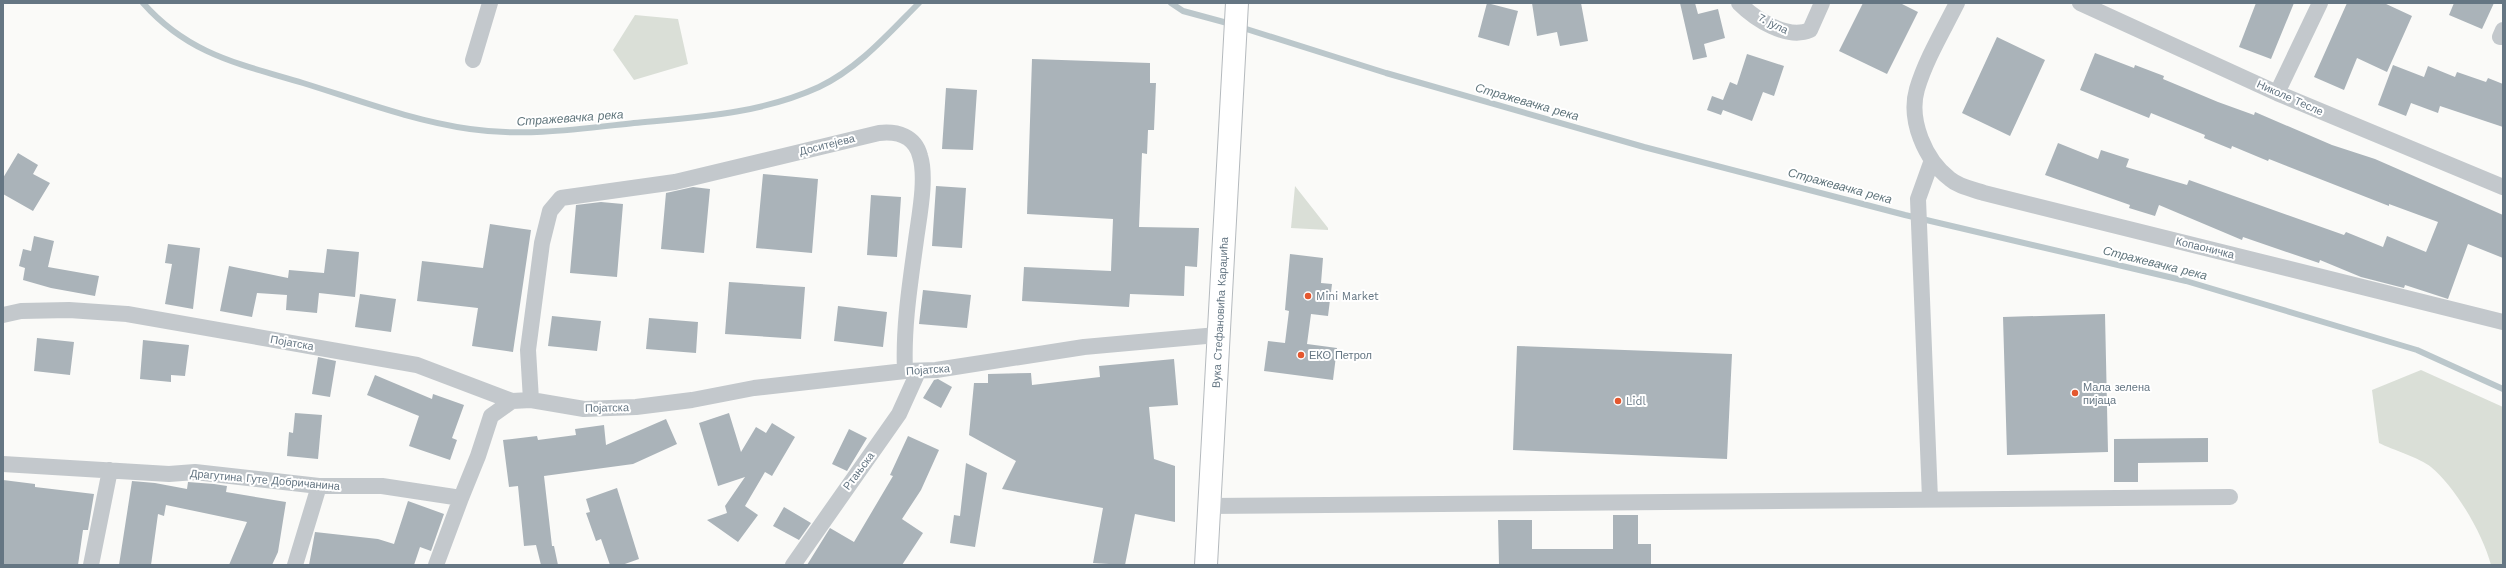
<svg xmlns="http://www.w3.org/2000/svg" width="2506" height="568" viewBox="0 0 2506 568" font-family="'Work Sans',sans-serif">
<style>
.green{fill:#dadfd7}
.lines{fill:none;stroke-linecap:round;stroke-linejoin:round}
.stream{stroke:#bbc7cb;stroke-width:6}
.building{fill:#aab3b9}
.primary-casing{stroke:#b5babe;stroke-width:24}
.street{stroke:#c3c8cc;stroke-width:16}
.primary{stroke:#fff;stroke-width:22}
.poi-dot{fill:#e4572e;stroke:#fff;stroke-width:1.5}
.labels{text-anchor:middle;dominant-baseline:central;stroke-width:4;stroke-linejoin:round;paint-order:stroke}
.street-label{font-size:11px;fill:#657683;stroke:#fff}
.poi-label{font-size:11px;fill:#657683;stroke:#fff;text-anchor:start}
.water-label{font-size:12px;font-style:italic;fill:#60757c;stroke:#fff}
</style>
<rect width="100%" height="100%" fill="#fafaf8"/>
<path class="green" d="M 635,15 L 678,19 L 688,64 L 634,80 L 613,50 Z
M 1295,186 L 1328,228 L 1328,230 L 1291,228 Z
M 2421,370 L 2503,407 L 2503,565 L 2491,565 C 2483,534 2456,488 2431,467 C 2420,458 2393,450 2379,443 L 2372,390 Z"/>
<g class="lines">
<path class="stream" d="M 143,3 C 189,55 240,64 303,83 C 358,100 413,121 470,129 C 525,137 579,129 634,123 C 698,117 760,114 819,87 C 859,68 889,33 919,3
M 1171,3 L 1183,11 L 1231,24
M 1240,27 L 1386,73 L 1644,147 L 1905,215 L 2186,281 L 2417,350 L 2503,389"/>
</g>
<path class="building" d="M 1487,3 L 1518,11 L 1509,46 L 1478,37 Z
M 1532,3 L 1581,3 L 1588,41 L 1560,46 L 1557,32 L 1537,36 Z
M 1680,3 L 1695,3 L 1698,14 L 1718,9 L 1725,38 L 1704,44 L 1707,57 L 1693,60 Z
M 1863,3 L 1900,3 L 1918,12 L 1887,74 L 1839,51 Z
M 2256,3 L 2294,3 L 2271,59 L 2239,47 Z
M 2347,3 L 2384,3 L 2412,16 L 2387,72 L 2357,58 L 2344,90 L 2314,77 Z
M 2454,3 L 2494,3 L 2482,29 L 2449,15 Z
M 1997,37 L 2045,60 L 2010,136 L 1962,113 Z
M 2095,53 L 2134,68 L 2135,65 L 2164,76 L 2163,79 L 2218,102 L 2254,115 L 2255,112 L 2332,145 L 2375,159 L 2503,215 L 2503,258 L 2468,244 L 2448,299 L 2405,285 L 2404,288 L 2361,277 L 2320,260 L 2319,263 L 2243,237 L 2242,240 L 2159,205 L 2155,216 L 2129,208 L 2130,205 L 2045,175 L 2058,143 L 2098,159 L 2101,150 L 2129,159 L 2126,167 L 2187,185 L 2189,180 L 2344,235 L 2346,232 L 2383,247 L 2387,236 L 2426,252 L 2438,222 L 2389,204 L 2389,206 L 2269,159 L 2268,161 L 2232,146 L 2231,149 L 2204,138 L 2205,135 L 2151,113 L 2149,118 L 2080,90 Z
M 1747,54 L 1784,66 L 1774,96 L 1763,92 L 1752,121 L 1723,110 L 1721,115 L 1707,110 L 1712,96 L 1723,100 L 1730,82 L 1737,85 Z
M 1032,59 L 1150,63 L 1150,83 L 1156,83 L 1154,130 L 1148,130 L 1147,154 L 1142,153 L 1139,227 L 1199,228 L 1197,267 L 1185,266 L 1184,296 L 1130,294 L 1129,307 L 1022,301 L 1024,267 L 1111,271 L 1113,219 L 1027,214 Z
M 2393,65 L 2424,77 L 2428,66 L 2455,77 L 2457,72 L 2486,82 L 2488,78 L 2503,84 L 2503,127 L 2440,106 L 2438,113 L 2411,103 L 2406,116 L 2378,105 Z
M 946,88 L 977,90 L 973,150 L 942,149 Z
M 18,153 L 38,165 L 33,174 L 50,183 L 33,211 L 3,194 L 3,178 Z
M 763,174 L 818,179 L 812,253 L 756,248 Z
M 936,186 L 966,188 L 962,248 L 932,246 Z
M 693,187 L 710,189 L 704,253 L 661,249 L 666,193 Z
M 871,195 L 901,197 L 897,257 L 867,255 Z
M 601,202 L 623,204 L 617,277 L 570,273 L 576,205 Z
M 490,224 L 531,230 L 513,352 L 472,346 L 478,308 L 417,301 L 422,261 L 483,268 Z
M 34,236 L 54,241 L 48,267 L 99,276 L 95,296 L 51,288 L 23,280 L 25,268 L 19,266 L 23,249 L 31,251 Z
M 168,244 L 200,248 L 193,309 L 165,304 L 172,264 L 165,263 Z
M 327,249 L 359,252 L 355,297 L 319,293 L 317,313 L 286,310 L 287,295 L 257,293 L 252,317 L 220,311 L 229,266 L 288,278 L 289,270 L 324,273 Z
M 1290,254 L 1323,258 L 1321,283 L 1332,284 L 1328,316 L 1311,314 L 1307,344 L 1337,348 L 1333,380 L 1264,371 L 1268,341 L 1285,343 L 1289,311 L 1285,310 Z
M 729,282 L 805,287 L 801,339 L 725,334 Z
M 923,290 L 971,295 L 967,328 L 919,324 Z
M 360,294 L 396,299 L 391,332 L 355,327 Z
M 838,306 L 887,312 L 883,347 L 834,341 Z
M 2105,314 L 2108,452 L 2007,455 L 2003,317 Z
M 552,316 L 601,321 L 597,351 L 548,346 Z
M 649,318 L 698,322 L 696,353 L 646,349 Z
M 37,338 L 74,342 L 70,375 L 34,371 Z
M 143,340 L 189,345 L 185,376 L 171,375 L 171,382 L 140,379 Z
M 1517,346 L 1732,354 L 1727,459 L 1513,450 Z
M 318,357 L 336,361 L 330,397 L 312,394 Z
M 1174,359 L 1178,405 L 1149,407 L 1154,459 L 1175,466 L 1175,522 L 1135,514 L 1125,565 L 1093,563 L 1103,508 L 1002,489 L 1016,461 L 969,435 L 974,383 L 988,383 L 988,374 L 1031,373 L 1032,385 L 1100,377 L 1099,366 Z
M 375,375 L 432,399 L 433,394 L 464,405 L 452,438 L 457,440 L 450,460 L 409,446 L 419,416 L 367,395 Z
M 938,379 L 952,387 L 941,408 L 923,398 L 934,380 Z
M 295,413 L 322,415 L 318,459 L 287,456 L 289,432 L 293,433 Z
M 729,413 L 741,452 L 756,427 L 766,433 L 772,423 L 795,437 L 772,476 L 765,472 L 745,506 L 758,515 L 738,542 L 707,520 L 727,513 L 725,506 L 745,477 L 718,486 L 699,423 Z
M 666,419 L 677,444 L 633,464 L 544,476 L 552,546 L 554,546 L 558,565 L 541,565 L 536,545 L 524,546 L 518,486 L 509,487 L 503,440 L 537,436 L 538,440 L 576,435 L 575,429 L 604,425 L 606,445 Z
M 849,429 L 867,438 L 847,471 L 832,464 Z
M 908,436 L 939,450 L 921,490 L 902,519 L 923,533 L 902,565 L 807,565 L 830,528 L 854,542 L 893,476 L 890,475 Z
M 2208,438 L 2208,462 L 2138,463 L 2138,482 L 2114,482 L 2114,439 Z
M 966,463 L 987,473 L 975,547 L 950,543 L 954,515 L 960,516 Z
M 3,480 L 35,484 L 35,487 L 94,494 L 88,530 L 83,530 L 78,565 L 3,565 Z
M 132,481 L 155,483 L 187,489 L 188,482 L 214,484 L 227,486 L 226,492 L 286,502 L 278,552 L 272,565 L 229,565 L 247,522 L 166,505 L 164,516 L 158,514 L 151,565 L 119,565 Z
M 617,488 L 639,559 L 622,565 L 610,565 L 601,539 L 596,541 L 586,513 L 590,512 L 586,499 Z
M 408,501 L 444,514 L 431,551 L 420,547 L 414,565 L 309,565 L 315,532 L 378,539 L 394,544 Z
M 784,507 L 811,523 L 799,540 L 773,526 Z
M 1613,515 L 1638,515 L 1638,544 L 1651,544 L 1651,565 L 1499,565 L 1498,520 L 1532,520 L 1532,549 L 1613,549 Z"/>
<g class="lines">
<defs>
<g id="primary">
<path id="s1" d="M 1206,565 L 1237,3"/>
</g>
</defs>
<use href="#primary" class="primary-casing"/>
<path class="street" d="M 1739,3 C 1755,19 1787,40 1810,30 L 1822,3
M 1957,3 C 1943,31 1926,59 1917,89 C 1908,120 1925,160 1950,179 C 1959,187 1973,189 1984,193 L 2503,322
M 2080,3 L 2277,93 L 2503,187
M 2500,37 L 2503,30
M 473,60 L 490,3
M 2277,93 L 2320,3
M 3,315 L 21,311 L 69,310 L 127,314 L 417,365 L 512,401 L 531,400 L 584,409 L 636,407 L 692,400 L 754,388 L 905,371 L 936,370 L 1084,347 L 1217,335
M 531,400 L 528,350 L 542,243 L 550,211 L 561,198 L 675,182 L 879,133 C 897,131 915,136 920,156 C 927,178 919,217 916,240 C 910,284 903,327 905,371
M 3,464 L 169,474 L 195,472 L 319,486 L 382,486 L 461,498 L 478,456 L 491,416 L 512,401
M 1930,499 L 1918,199 L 1932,160
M 1209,506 L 2230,497
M 91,565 L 110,470
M 295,565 L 319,486
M 436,565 L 461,498
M 793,565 L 899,414 L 918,372"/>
<use href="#primary" class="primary"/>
</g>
<g class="poi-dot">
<circle cx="1308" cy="296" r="4"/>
<circle cx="1301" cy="355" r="4"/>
<circle cx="2075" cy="393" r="4"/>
<circle cx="1618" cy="401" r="4"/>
</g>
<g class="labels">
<g class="street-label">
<text transform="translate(1773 24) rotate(27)">7. јула</text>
<text transform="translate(2290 98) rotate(24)">Николе Тесле</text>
<text transform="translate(827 145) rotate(-14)">Доситејева</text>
<text transform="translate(2205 248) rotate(14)">Копаоничка</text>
<text stroke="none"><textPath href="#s1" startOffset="253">Вука Стефановића Караџића</textPath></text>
<text transform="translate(292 343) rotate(10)">Појатска</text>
<text transform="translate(928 370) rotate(-4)">Појатска</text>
<text transform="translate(607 408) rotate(-1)">Појатска</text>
<text transform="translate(859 471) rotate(-53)">Ртањска</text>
<text transform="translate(265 480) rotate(5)">Драгутина Гуте Добричанина</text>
</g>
<g class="poi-label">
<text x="1316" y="296">Mini Market</text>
<text x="1309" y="355">ЕКО Петрол</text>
<text x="2083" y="387">Мала зелена<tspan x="2083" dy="13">пијаца</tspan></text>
<text x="1626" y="401">Lidl</text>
</g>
<g class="water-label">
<text transform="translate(1527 102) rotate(16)">Стражевачка река</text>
<text transform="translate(570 118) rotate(-4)">Стражевачка река</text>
<text transform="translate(1840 186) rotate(15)">Стражевачка река</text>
<text transform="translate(2155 263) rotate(14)">Стражевачка река</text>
</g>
</g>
<rect width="2506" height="568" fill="none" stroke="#657683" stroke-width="8"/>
</svg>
